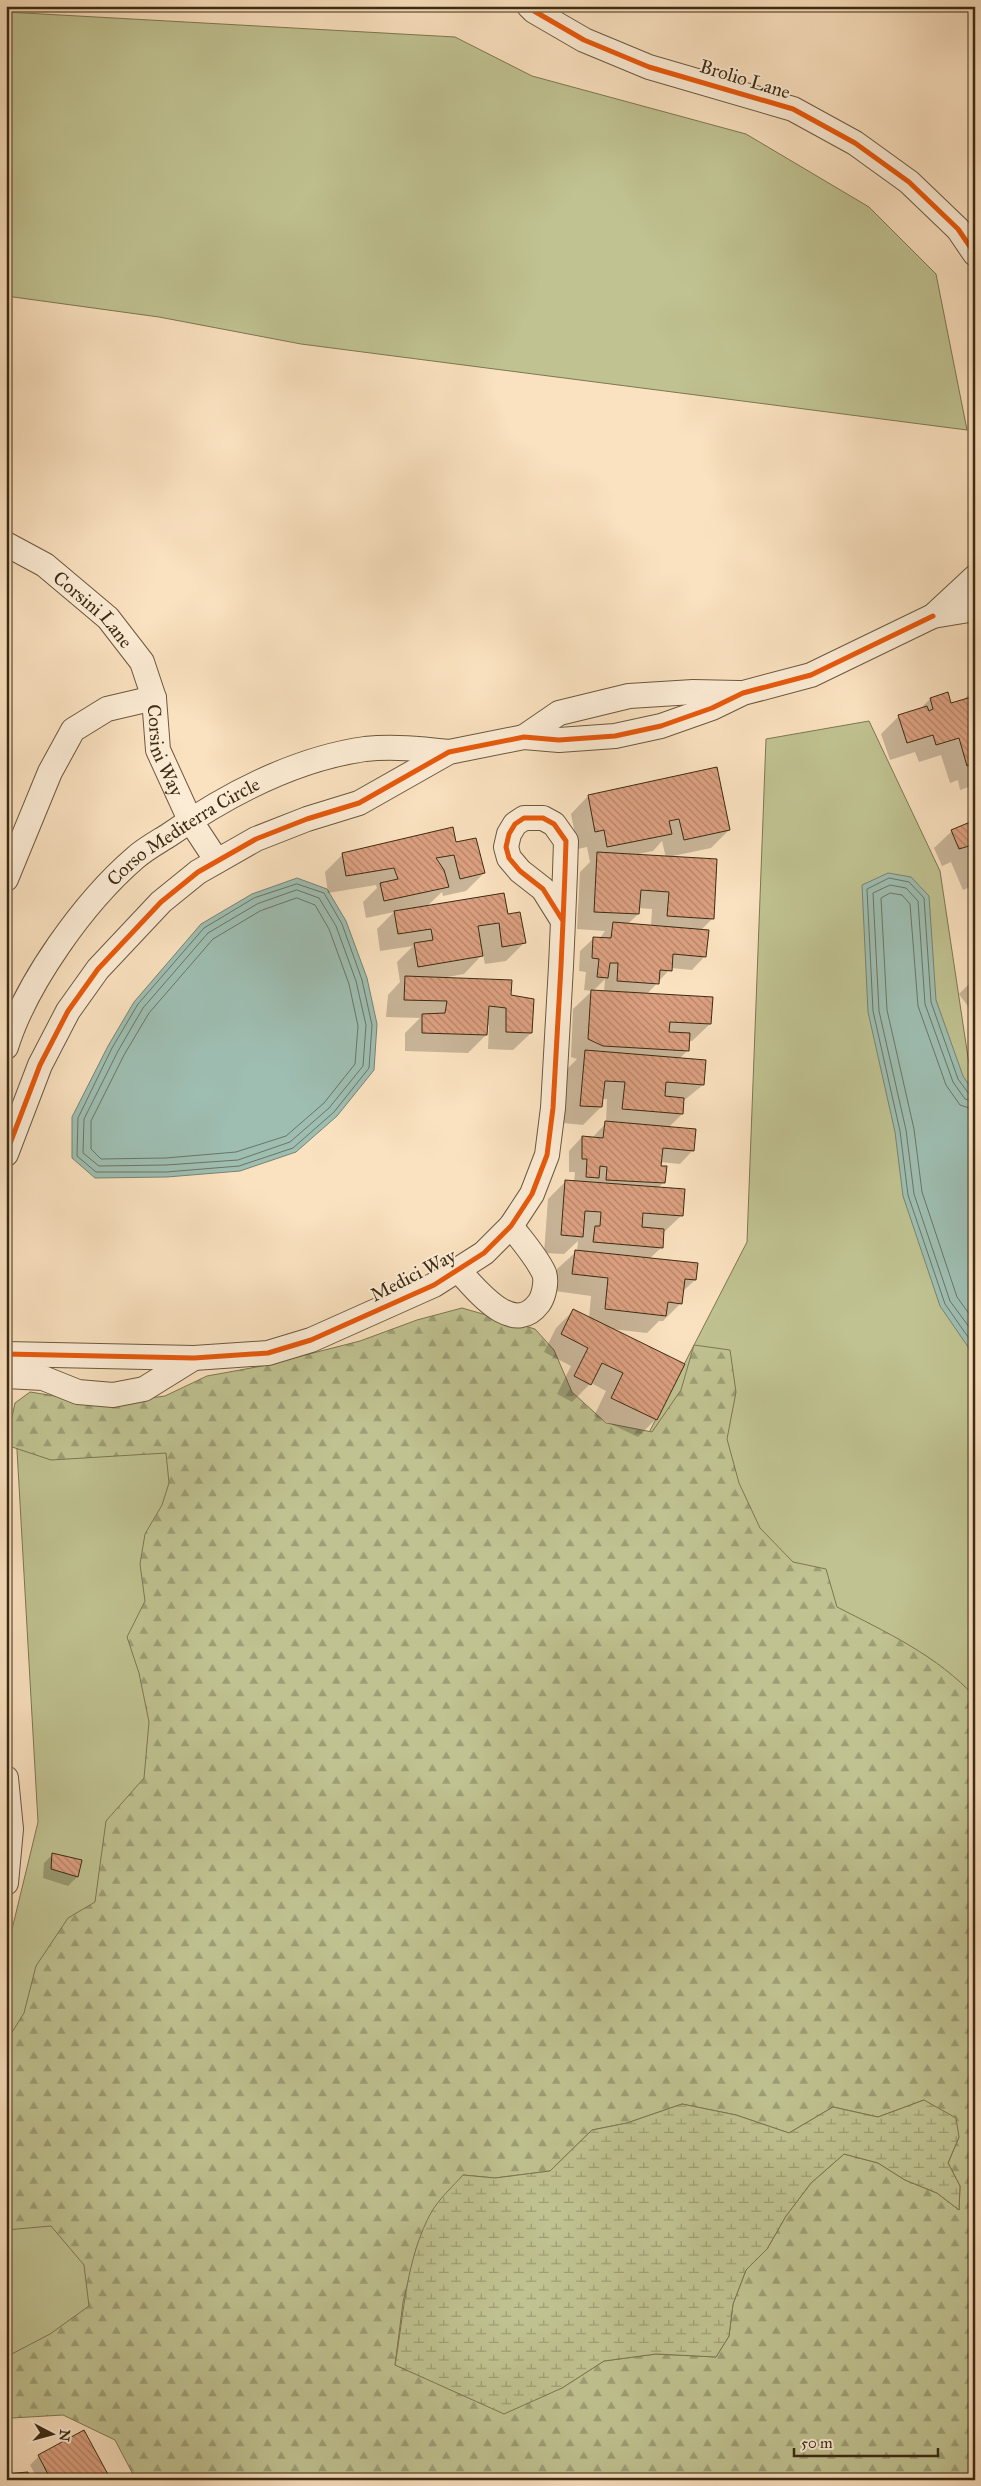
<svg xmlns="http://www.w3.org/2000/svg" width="981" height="2486" viewBox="0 0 981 2486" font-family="'IM FELL Great Primer',serif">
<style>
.grass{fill:#c0c291;stroke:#7e7652}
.forest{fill:url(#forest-firs);stroke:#7e7652;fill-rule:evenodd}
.wetland{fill:url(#wetland-marsh);stroke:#7e7652}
.water{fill:#9ebeb2;stroke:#778372}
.shadow{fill:#0003;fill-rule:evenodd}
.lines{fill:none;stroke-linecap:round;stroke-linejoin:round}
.shore{stroke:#6d7462;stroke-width:1}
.building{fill:url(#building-back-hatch);stroke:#3c2b13}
.minor-casing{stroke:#6c583e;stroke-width:26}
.minor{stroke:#fcecd5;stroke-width:24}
.cycleway-casing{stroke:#fcecd5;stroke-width:8}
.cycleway{stroke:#e8590c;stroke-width:5}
.labels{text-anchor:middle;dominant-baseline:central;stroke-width:4;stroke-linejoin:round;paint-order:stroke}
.street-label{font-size:19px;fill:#3c2b13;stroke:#fcecd5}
</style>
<defs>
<pattern id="forest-firs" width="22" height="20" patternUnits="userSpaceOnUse" patternTransform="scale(1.25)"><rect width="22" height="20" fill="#c0c291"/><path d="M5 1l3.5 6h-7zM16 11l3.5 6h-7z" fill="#9d9e75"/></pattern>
<pattern id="wetland-marsh" width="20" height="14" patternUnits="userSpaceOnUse" patternTransform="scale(1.25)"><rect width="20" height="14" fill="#c0c291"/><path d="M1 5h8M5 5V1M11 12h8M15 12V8" fill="none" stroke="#9d9e75"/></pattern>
<pattern id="building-back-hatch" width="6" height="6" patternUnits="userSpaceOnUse" patternTransform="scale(1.25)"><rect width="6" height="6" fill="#dca080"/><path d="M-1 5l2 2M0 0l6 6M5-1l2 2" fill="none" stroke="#b48368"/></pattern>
</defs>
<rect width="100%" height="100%" fill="#fae1bf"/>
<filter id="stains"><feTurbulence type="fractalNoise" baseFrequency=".004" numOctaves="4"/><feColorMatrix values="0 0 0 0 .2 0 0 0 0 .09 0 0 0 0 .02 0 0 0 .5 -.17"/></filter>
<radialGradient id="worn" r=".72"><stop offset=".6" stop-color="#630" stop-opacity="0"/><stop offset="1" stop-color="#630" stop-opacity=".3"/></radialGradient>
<path class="grass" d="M 6,12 L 455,37 L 532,76 L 746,134 L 869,207 L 936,274 L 967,430 L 301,344 L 159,317 L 6,296 Z
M 869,721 L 940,871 L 972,1084 L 975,1086 L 975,2480 L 161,2427 L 6,2389 L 6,1954 L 38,1822 L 16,1432 L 620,1489 L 747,1242 L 766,739 Z"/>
<path class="forest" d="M 462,1308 L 535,1329 L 554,1350 L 572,1392 L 606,1423 L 652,1432 L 681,1390 L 694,1345 L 730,1350 L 736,1392 L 727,1439 L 739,1483 L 760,1528 L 793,1562 L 826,1569 L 837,1607 C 886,1632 938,1656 975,1697 L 975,2480 L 136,2480 L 115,2440 L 63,2415 L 12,2418 L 6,2414 L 6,2357 L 50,2334 L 89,2306 L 84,2265 L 51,2226 L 6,2230 L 6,2042 L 24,2013 L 36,1966 L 68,1918 L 95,1902 L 106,1821 L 144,1778 L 149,1722 L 139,1673 L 127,1637 L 145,1601 L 140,1564 L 145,1534 L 162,1505 L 169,1483 L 166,1453 L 51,1460 L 6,1445 L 15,1403 L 30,1392 L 106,1404 L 165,1396 L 207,1376 L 262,1366 L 360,1341 L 417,1320 ZM 924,2100 L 959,2137 L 948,2163 L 960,2186 L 959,2210 L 937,2193 L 905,2180 L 878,2163 L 844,2154 L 811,2183 L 786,2216 L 767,2249 L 746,2270 L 733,2304 L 729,2336 L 716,2357 L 656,2354 L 604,2361 L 562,2388 L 432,2380 L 395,2365 L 403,2302 L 417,2246 L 463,2175 L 495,2178 L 550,2171 L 592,2130 L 627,2123 L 682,2104 L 736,2115 L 789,2133 L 833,2107 L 878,2117 Z"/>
<path class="wetland" d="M 924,2100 L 956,2118 L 959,2137 L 948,2163 L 960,2186 L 959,2210 L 937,2193 L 905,2180 L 878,2163 L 844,2154 L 811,2183 L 786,2216 L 767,2249 L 746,2270 L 733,2304 L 729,2336 L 716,2357 L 656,2354 L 604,2361 L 562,2388 L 504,2414 L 395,2365 C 404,2313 406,2257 432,2211 C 440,2198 453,2186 463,2175 L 495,2178 L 550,2171 L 592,2130 L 627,2123 L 682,2104 L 736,2115 L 789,2133 L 833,2107 L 878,2117 Z"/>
<path class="water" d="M 888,873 L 911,877 L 929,896 L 936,1000 L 963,1076 L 975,1094 L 975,1357 L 940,1306 L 903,1196 L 895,1132 L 868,1012 L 862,885 Z
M 297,878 L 327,889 L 346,921 L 367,978 L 377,1024 L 374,1070 L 337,1116 L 296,1152 L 240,1171 L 167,1177 L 95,1178 L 72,1158 L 72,1117 L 108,1046 L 134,1002 L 201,924 L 252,894 Z"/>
<path class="shadow" d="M 301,6 L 315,6 L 312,10 Z
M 975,689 L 975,785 L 960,790 L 958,780 L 950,783 L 941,755 L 919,762 L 915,752 L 890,760 L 881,734 L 899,716 L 920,709 L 930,699 L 951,705 L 962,701 Z
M 588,796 L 729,830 L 711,848 L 668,857 L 713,918 L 701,930 L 705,956 L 692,970 L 671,968 L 647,994 L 710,1024 L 692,1041 L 688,1041 L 688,1050 L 679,1059 L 703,1085 L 682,1102 L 682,1114 L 668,1128 L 693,1150 L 680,1164 L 660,1162 L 664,1182 L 658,1188 L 682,1215 L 663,1233 L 662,1247 L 649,1259 L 695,1280 L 682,1292 L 681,1303 L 663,1321 L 659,1321 L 647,1333 L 612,1329 L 656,1419 L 638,1437 L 594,1416 L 606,1391 L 591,1383 L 572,1402 L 557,1394 L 571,1366 L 544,1352 L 556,1328 L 574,1310 L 589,1318 L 591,1296 L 555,1291 L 557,1269 L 577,1251 L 578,1241 L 564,1254 L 544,1253 L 548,1199 L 566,1181 L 574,1182 L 575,1172 L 569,1172 L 569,1151 L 582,1137 L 592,1138 L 606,1123 L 607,1099 L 602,1099 L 601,1107 L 583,1125 L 563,1123 L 567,1069 L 577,1059 L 571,1057 L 573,1009 L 592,991 L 584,990 L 586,972 L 579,971 L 580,951 L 594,938 L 600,938 L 605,931 L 577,929 L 580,872 L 590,862 L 587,847 L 578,849 L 571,814 ZM 662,841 L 666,858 L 633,855 L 653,851 ZM 638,908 L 652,909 L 651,926 L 628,924 L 638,914 ZM 605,979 L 604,992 L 593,991 Z
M 975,823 L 975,893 L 972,894 L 970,887 L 963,890 L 951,862 L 942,866 L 934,848 L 952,831 Z
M 455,843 L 484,873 L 466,891 L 443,896 L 442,892 L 427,906 L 507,916 L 524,943 L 506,961 L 485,964 L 483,954 L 464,974 L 442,978 L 510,996 L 531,1033 L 513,1050 L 488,1049 L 489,1025 L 486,1025 L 486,1035 L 468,1053 L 405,1051 L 405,1033 L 420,1018 L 386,1017 L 388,995 L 400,982 L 397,962 L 413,946 L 380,951 L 377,929 L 394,912 L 366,918 L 363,902 L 377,888 L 376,885 L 328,893 L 325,872 L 343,854 Z
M 975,978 L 975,1016 L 959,994 Z
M 53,1854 L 81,1861 L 77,1877 L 68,1886 L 43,1878 L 44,1863 Z
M 39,2456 L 109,2480 L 38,2480 L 30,2465 Z"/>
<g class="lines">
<path class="shore" d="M 297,884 L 324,893 L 342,924 L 362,980 L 372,1025 L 369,1068 L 334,1112 L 293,1148 L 239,1166 L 166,1172 L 96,1172 L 77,1156 L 78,1118 L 112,1048 L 138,1004 L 204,928 L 254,898 Z
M 297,890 L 319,898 L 336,926 L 356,981 L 366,1025 L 363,1066 L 329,1108 L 290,1142 L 238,1160 L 166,1165 L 99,1166 L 83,1153 L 84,1119 L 118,1051 L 143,1008 L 208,933 L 257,904 Z
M 297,898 L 315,905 L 329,929 L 349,984 L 358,1026 L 355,1064 L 324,1103 L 286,1136 L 236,1152 L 166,1158 L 101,1159 L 91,1149 L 91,1121 L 124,1055 L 149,1013 L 213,939 L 260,911 Z
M 975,1096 L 969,1094 L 958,1079 L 931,1002 L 924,898 L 909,882 L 889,878 L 867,889 L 873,1011 L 900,1131 L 908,1195 L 945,1304 L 975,1347
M 975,1102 L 965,1099 L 953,1082 L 925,1004 L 918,901 L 906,888 L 890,885 L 873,893 L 879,1011 L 906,1130 L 914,1194 L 950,1301 L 975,1335
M 975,1110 L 960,1105 L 946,1085 L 918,1006 L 910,904 L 902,895 L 890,893 L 881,898 L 887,1010 L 914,1129 L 922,1192 L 957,1297 L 975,1322"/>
</g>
<path class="building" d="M 948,692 L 951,703 L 975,696 L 975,763 L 967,766 L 959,738 L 936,745 L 933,735 L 907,743 L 898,715 L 927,706 L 929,711 L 933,709 L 930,698 Z
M 717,767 L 730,830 L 684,840 L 679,819 L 669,821 L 672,834 L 607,847 L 604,830 L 595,832 L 588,795 Z
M 975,820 L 975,859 L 969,846 L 959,849 L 951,830 Z
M 453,827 L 456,842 L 476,838 L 485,873 L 460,879 L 454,855 L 436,858 L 444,870 L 449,887 L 384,901 L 380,883 L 398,879 L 394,868 L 346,876 L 342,853 Z
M 597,852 L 717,859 L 714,919 L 667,916 L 669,892 L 641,890 L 639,914 L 594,912 Z
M 504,893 L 508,914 L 520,912 L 526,943 L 502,947 L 499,923 L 478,926 L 483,956 L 418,967 L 414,943 L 433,940 L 431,929 L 398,934 L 394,911 Z
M 613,922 L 709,930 L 706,957 L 673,954 L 672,971 L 660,970 L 659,984 L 617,981 L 618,963 L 610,963 L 608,978 L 597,977 L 599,959 L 592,958 L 593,937 L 611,938 Z
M 405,976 L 512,980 L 511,995 L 534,999 L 532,1033 L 506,1032 L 506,1008 L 489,1006 L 487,1035 L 422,1033 L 422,1014 L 445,1013 L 447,1001 L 404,1000 Z
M 591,990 L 713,997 L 711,1024 L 670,1022 L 669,1032 L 690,1033 L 689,1051 L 603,1046 L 588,1039 Z
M 585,1050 L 706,1060 L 704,1085 L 666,1082 L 665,1096 L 684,1098 L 683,1114 L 622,1109 L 625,1082 L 605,1081 L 602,1107 L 580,1106 Z
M 605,1121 L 696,1129 L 694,1151 L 663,1148 L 661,1166 L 667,1166 L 665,1183 L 606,1180 L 607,1167 L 600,1166 L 599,1178 L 586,1177 L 587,1159 L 582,1159 L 582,1136 L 603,1138 Z
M 565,1180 L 685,1189 L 683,1216 L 643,1213 L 642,1227 L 664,1229 L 663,1248 L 593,1242 L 595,1226 L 600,1226 L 601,1212 L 585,1211 L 583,1237 L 561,1235 Z
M 575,1250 L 698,1263 L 696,1280 L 685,1279 L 682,1304 L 668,1302 L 666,1316 L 605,1309 L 608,1278 L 572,1274 Z
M 573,1309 L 685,1364 L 657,1420 L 611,1398 L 623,1373 L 602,1363 L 591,1385 L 574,1376 L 588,1348 L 561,1334 Z
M 52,1853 L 82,1860 L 78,1877 L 51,1869 Z
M 84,2430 L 111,2480 L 51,2480 L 38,2455 Z
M 28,2472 L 29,2480 L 6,2480 L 6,2474 Z"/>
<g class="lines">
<defs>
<g id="minor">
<path d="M 529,6 L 534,11 L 584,40 L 649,67 L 793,109 L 855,143 L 909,182 L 958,229 L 975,254"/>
<path id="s1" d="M 6,544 L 45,565 L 108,618 L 142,662 L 154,698 L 158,750 L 190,820 L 217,861"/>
<path d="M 975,577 L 933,616 L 975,609"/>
<path d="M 524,737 L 559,713 L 629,696 L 693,692 L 739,693"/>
<path d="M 6,879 L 50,772 L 73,730 L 107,709 L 154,698"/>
<path id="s2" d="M 6,1047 C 26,983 84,902 135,858 C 145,849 158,842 169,835 C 228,794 294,759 365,749 C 393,746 421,749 449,752"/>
<path d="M 6,1154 L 40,1065 L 68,1011 L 98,969 L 161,902 L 198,872 L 256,839 L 307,819 L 359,803 L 449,752 L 524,737 L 559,740 L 615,736 L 661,726 L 712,708 L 743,693 L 811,675 L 933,616"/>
<path d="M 458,1270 C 477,1290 513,1338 539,1303 C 544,1296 547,1281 544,1273 C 536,1256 522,1241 511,1226"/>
<path d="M 6,1354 L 194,1358 L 268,1353 L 311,1340 L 434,1285 L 484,1253 L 511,1226 L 532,1194 L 547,1155 L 553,1108 L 561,966 L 563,921 L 565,872 L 566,841 L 554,824 L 543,818 L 524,818 L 515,824 L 509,834 L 506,847 L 509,858 L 520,871 L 543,889 L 563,921"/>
<path d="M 6,1376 L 43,1378 L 78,1392 L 113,1395 L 144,1389 L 194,1358"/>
<path d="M 6,1778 L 11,1829 L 6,1883"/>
</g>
</defs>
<use href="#minor" class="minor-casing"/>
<use href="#minor" class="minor"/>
<defs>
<path id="cycleway" d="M 529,6 L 534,11 L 584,40 L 649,67 L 793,109 L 855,143 L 909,182 L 958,229 L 975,254
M 6,1154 L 40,1065 L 68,1011 L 98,969 L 161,902 L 198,872 L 256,839 L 307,819 L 359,803 L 449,752 L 524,737 L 559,740 L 615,736 L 661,726 L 712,708 L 743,693 L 811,675 L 933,616
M 6,1354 L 194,1358 L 268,1353 L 311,1340 L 434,1285 L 484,1253 L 511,1226 L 532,1194 L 547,1155 L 553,1108 L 561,966 L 563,921 L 565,872 L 566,841 L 554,824 L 543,818 L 524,818 L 515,824 L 509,834 L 506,847 L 509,858 L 520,871 L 543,889 L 563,921"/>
</defs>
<use href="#cycleway" class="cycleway-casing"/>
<use href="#cycleway" class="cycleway"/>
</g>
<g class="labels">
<g class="street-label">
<text transform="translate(745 79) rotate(17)">Brolio Lane</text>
<text stroke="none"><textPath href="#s1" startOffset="110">Corsini Lane</textPath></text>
<text stroke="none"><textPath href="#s1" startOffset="274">Corsini Way</textPath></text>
<text stroke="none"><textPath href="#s2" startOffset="286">Corso Mediterra Circle</textPath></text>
<text transform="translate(413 1275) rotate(-27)">Medici Way</text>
</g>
</g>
<rect width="981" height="2486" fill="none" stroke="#fae1bf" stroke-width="25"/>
<rect x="8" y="8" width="966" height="2471" fill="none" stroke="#3c2b13" stroke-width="2.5"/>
<rect x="12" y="12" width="956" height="2461" fill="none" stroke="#3c2b13"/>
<g transform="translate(52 2434) rotate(96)" stroke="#fcecd5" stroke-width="4" paint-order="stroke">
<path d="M0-4L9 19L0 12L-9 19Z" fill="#3c2b13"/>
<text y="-8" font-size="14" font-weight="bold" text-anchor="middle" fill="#3c2b13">N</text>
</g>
<path d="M794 2448v8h144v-8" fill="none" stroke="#3c2b13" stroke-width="2.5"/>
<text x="801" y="2448" font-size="15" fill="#3c2b13" stroke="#fcecd5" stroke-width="4" paint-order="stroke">50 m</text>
<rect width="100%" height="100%" filter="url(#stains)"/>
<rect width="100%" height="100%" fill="url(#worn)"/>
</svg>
